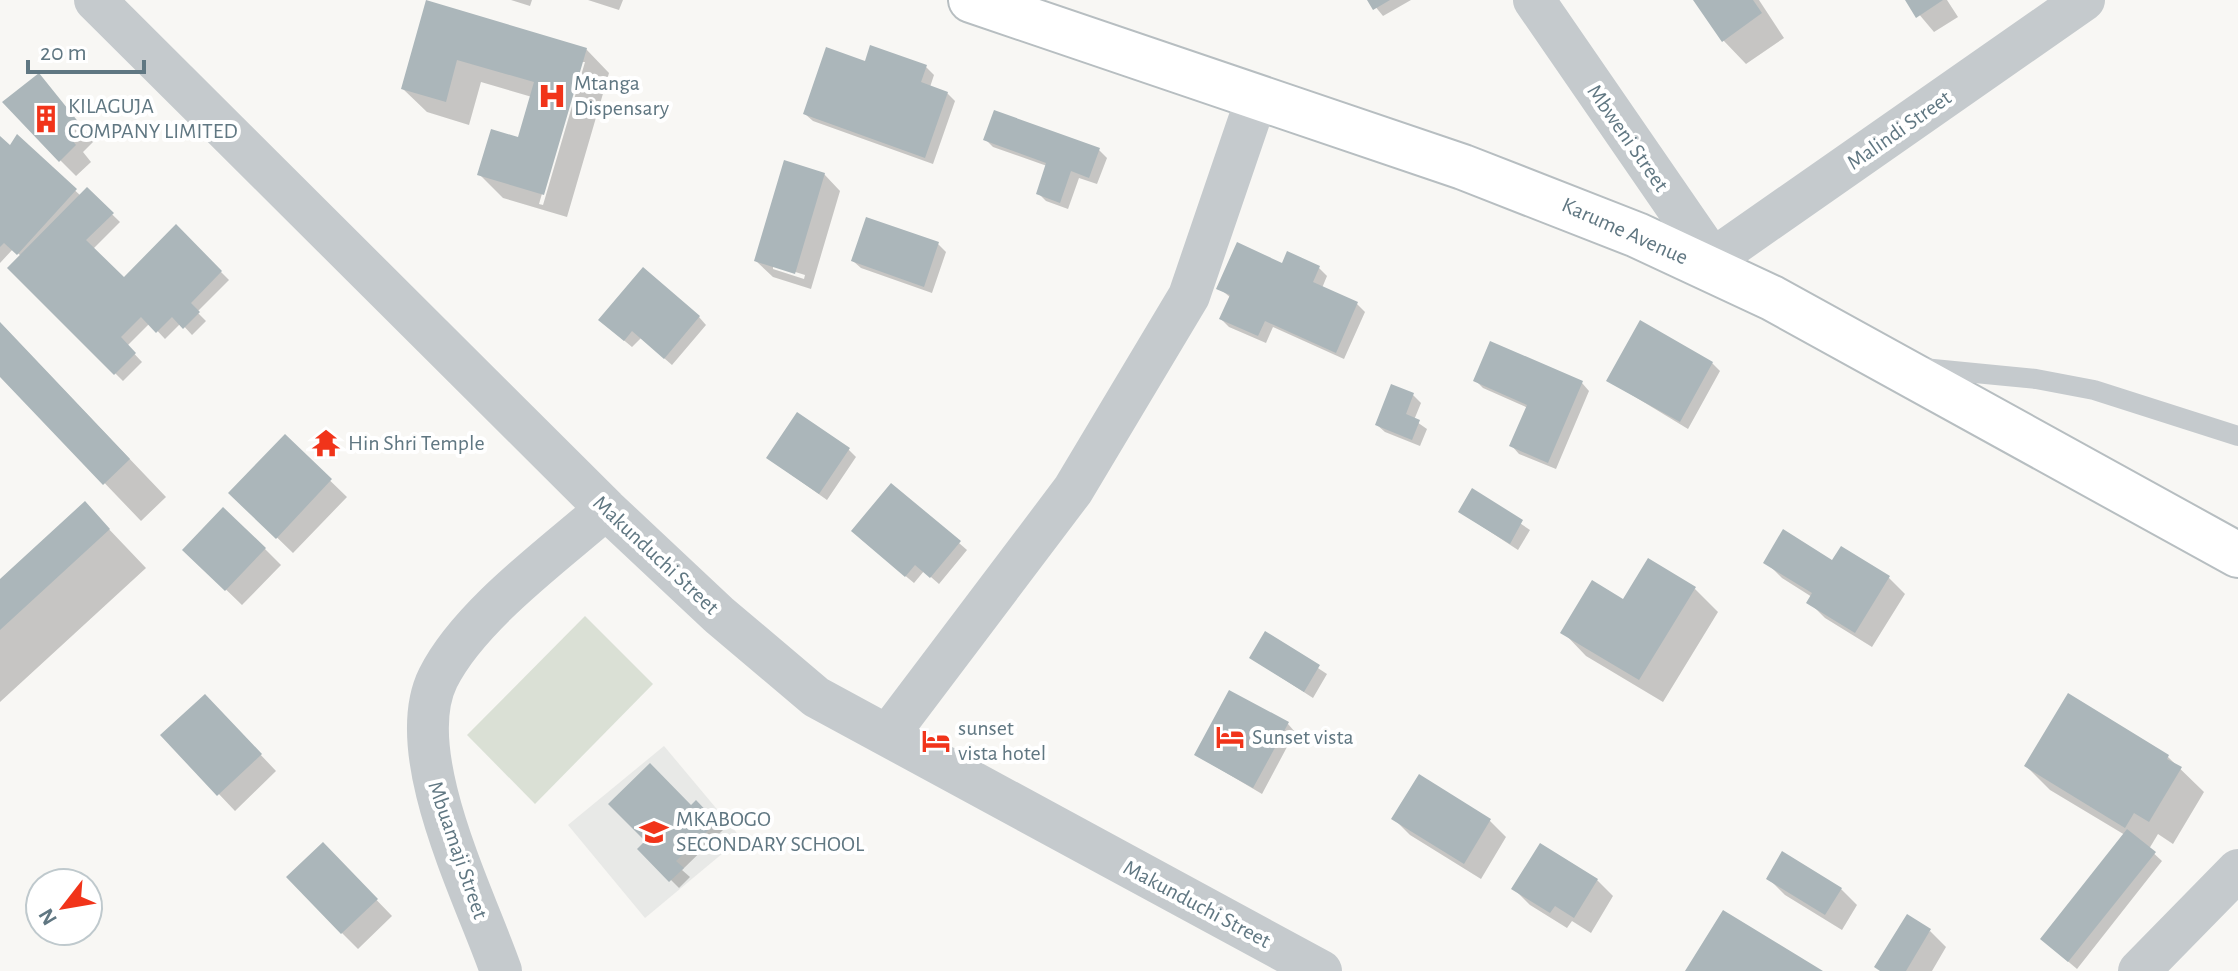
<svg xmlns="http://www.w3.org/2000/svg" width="2238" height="971" viewBox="0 0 2238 971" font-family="'Alegreya Sans',sans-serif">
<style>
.built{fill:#e8e9e7}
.green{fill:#dae0d5}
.shadow{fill:#0003;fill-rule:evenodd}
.building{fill:#abb6ba}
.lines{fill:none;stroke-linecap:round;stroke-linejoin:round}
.secondary-casing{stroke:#b7bec1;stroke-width:48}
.lane{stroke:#c5cacd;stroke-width:20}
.street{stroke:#c5cacd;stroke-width:42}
.secondary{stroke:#fff;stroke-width:44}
.labels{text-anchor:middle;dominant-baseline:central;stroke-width:8;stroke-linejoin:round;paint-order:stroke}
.poi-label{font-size:22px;fill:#607782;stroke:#fff;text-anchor:start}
.street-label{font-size:22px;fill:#607782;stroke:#fff}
</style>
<rect width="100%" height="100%" fill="#f8f7f4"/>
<path class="built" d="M 664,746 L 741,838 L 645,918 L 568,825 Z"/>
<path class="green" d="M 585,616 L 653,684 L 535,804 L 467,735 Z"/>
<path class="shadow" d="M 511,0 L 532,0 L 530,6 Z
M 588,0 L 623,0 L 619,10 Z
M 1370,0 L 1411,0 L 1383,16 Z
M 1695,0 L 1759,0 L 1784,38 L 1746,64 L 1723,40 Z
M 1907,0 L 1947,0 L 1958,17 L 1934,32 Z
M 428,3 L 586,49 L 609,73 L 567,217 L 503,198 L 480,175 L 520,140 L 532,97 L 481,82 L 469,125 L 427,112 L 403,89 ZM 580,62 L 585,62 L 543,205 L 539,204 Z
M 866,64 L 926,67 L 934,75 L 930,87 L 947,93 L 955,101 L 933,164 L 813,121 L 805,114 Z
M 39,76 L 94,141 L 83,152 L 91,162 L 76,176 L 60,160 Z
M 995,112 L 1099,150 L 1107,158 L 1097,184 L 1079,178 L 1068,209 L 1046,201 L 1038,193 L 1047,166 L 993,147 L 985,139 Z
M 17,137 L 81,196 L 87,190 L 120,222 L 93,249 L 124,280 L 176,227 L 229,280 L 197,312 L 206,321 L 192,335 L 181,323 L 165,339 L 150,323 L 127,346 L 142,362 L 123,381 L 9,268 L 21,256 L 13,249 L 0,263 L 0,138 L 11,148 Z
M 824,174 L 840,191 L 811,289 L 773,277 L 756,261 ZM 773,265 L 805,275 L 804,279 L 773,269 Z
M 938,244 L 946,252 L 932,293 L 861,268 L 853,261 Z
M 1283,265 L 1319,268 L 1327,276 L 1322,288 L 1357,304 L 1365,312 L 1344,359 L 1273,327 L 1266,343 L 1229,327 L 1221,319 L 1231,298 L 1219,288 Z
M 699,317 L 706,325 L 672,365 L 641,338 L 632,347 L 608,327 Z
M 0,323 L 166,497 L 141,521 L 0,374 Z
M 1712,363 L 1720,371 L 1688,429 L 1609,381 Z
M 1475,380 L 1582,383 L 1589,391 L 1556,469 L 1519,454 L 1512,446 L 1528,408 L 1483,388 Z
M 1413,395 L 1421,403 L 1414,420 L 1427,429 L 1420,446 L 1385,432 L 1377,425 Z
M 285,437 L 347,497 L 293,553 L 231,493 Z
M 848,449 L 856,457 L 827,500 L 768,458 Z
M 1473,491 L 1530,530 L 1518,550 L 1460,512 Z
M 85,504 L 146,568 L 0,702 L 0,581 Z
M 861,539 L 959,543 L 967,550 L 939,584 L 924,571 L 914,583 Z
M 265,549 L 281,565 L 242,605 L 185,550 Z
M 1766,562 L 1833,562 L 1888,577 L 1905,594 L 1872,647 L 1825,618 L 1809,602 L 1812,597 L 1782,578 Z
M 1695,589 L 1718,612 L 1663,702 L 1586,656 L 1563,632 Z
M 1266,634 L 1327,674 L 1313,698 L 1251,658 Z
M 221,713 L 276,771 L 235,811 L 163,735 Z
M 1288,724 L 1295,732 L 1262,794 L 1196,755 Z
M 2168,757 L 2204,792 L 2173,844 L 2158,834 L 2149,849 L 2162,861 L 2077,969 L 2051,947 L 2125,835 L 2050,790 L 2026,766 Z
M 696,803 L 723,830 L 682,870 L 690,877 L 679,888 L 640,849 Z
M 1394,819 L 1490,821 L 1506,837 L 1481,879 L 1410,835 Z
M 339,861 L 392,916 L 358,949 L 342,933 Z
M 1769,879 L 1841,889 L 1857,905 L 1842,930 L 1785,895 Z
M 1597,880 L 1613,896 L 1591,933 L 1572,921 L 1567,928 L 1530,905 L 1514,889 Z
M 1930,931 L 1946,947 L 1932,971 L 1881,971 Z"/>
<path class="building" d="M 426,0 L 587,48 L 544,195 L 477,175 L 491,129 L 518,137 L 534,82 L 457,60 L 446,102 L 401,89 Z
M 1367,0 L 1390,0 L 1373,10 Z
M 1693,0 L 1753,0 L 1762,13 L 1722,42 Z
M 1905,0 L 1943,0 L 1916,18 Z
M 870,45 L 927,65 L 921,82 L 948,92 L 925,158 L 803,114 L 826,47 L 865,61 Z
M 39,73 L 80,124 L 68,135 L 76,145 L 59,162 L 2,102 Z
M 994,110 L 1100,148 L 1089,178 L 1071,171 L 1060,203 L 1036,194 L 1046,163 L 983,140 Z
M 17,134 L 77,189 L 17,255 L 4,243 L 0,247 L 0,136 L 10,145 Z
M 784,160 L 825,173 L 795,274 L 754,261 Z
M 87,187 L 114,213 L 86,240 L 124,277 L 176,224 L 222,271 L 191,303 L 200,312 L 183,329 L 172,317 L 156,333 L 141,317 L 121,337 L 136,353 L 114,375 L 7,268 Z
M 866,217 L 939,242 L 924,287 L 851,261 Z
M 1237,242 L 1282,263 L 1287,251 L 1320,266 L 1313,282 L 1358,302 L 1336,353 L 1265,321 L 1258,336 L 1219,319 L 1230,295 L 1216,289 Z
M 643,267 L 700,316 L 664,359 L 632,331 L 624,341 L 598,320 Z
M 1640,320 L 1713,362 L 1680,422 L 1606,381 Z
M 0,322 L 130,459 L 103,485 L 0,377 Z
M 1490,341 L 1583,381 L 1548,463 L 1509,446 L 1527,405 L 1473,381 Z
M 1391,384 L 1414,393 L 1406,414 L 1420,420 L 1412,440 L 1375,425 Z
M 797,412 L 850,448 L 819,494 L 766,458 Z
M 285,434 L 332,479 L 276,539 L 228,493 Z
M 891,483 L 961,541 L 930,578 L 915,565 L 905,577 L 851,531 Z
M 1472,488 L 1523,520 L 1510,544 L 1458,512 Z
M 85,501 L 110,529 L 0,630 L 0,579 Z
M 223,507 L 266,548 L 225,591 L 182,550 Z
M 1783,529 L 1832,560 L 1841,546 L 1890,576 L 1855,633 L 1806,603 L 1812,593 L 1763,563 Z
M 1648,558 L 1696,587 L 1639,680 L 1560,633 L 1592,580 L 1623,599 Z
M 1265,631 L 1320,665 L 1304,692 L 1249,658 Z
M 1229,690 L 1289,722 L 1253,788 L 1194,755 Z
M 2068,693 L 2169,755 L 2167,759 L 2182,767 L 2149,822 L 2134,813 L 2125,828 L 2024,766 Z
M 205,694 L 262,754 L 217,796 L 160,735 Z
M 650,763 L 691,805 L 696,800 L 717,822 L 676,861 L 684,868 L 669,882 L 637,849 L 645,841 L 608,804 Z
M 1419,774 L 1491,819 L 1464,864 L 1391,819 Z
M 2127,829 L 2156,852 L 2068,962 L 2040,939 Z
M 323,842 L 378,899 L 341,934 L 286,877 Z
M 1540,843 L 1598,879 L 1574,918 L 1555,906 L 1550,913 L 1511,889 Z
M 1782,851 L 1842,888 L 1825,915 L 1766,879 Z
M 1723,910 L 1823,971 L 1685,971 Z
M 1907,914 L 1931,929 L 1906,971 L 1880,971 L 1874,967 Z"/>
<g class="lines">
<defs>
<path id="secondary" d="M 971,0 L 1463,167 L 1637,235 L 1772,298 L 2238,555"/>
</defs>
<use href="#secondary" class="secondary-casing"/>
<path class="lane" d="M 1923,368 L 2036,379 L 2094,390 L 2238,436"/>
<path class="street" d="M 95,0 L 606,509 L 719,615 L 816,697 L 1321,971
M 1534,0 L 1724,276
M 1713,259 L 2084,0
M 888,735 L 1073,490 L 1189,296 L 1257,97
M 501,971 C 475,896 401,753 438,678 C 469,616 553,555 606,509
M 2139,971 L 2238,870"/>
<use href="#secondary" class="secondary"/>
</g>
<defs>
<symbol id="hospital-bare" viewBox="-9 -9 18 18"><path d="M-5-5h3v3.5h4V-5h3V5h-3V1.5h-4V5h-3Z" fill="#f1341a" stroke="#fff" stroke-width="2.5" paint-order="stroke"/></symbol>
<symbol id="building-bare" viewBox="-9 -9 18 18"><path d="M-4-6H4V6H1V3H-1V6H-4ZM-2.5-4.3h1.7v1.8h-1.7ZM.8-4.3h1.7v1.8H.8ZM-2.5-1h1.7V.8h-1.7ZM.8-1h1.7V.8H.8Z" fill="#f1341a" stroke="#fff" stroke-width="2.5" paint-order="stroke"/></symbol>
<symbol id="temple-bare" viewBox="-9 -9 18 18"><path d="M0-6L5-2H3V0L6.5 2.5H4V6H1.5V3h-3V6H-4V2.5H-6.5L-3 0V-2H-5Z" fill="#f1341a" stroke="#fff" stroke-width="2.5" paint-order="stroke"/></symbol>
<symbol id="hotel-bare" viewBox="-9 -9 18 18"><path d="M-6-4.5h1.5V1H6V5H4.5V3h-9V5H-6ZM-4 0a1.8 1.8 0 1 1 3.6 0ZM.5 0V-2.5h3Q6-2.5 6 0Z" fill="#f1341a" stroke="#fff" stroke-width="2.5" paint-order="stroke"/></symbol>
<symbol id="school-bare" viewBox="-9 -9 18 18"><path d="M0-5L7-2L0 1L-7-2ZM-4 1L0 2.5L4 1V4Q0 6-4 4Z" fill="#f1341a" stroke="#fff" stroke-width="2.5" paint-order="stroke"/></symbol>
</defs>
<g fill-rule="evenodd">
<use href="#hospital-bare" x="532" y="76" width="40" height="40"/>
<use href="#building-bare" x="26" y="99" width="40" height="40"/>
<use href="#temple-bare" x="306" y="423" width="40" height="40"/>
<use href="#hotel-bare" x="1210" y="717" width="40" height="40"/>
<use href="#hotel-bare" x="916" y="721" width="40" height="40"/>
<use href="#school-bare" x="634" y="812" width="40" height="40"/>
</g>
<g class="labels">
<g class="poi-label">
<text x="574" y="83">Mtanga<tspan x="574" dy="25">Dispensary</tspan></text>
<text x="68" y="106">KILAGUJA<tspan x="68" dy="25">COMPANY LIMITED</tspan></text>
<text x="348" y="443">Hin Shri Temple</text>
<text x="958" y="728">sunset<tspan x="958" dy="25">vista hotel</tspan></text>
<text x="1252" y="737">Sunset vista</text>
<text x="676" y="819">MKABOGO<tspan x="676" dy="25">SECONDARY SCHOOL</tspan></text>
</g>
<g class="street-label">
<text transform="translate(1899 130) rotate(-35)">Malindi Street</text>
<text transform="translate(1628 138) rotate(55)">Mbweni Street</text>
<text transform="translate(1625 231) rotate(24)">Karume Avenue</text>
<text transform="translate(656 555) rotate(43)">Makunduchi Street</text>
<text transform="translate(458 850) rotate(71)">Mbuamaji Street</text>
<text transform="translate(1197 904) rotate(28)">Makunduchi Street</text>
</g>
</g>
<g transform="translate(64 907) rotate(239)"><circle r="38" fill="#ffffff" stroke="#bfc9cd" stroke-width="2"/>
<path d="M0-6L14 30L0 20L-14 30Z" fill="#f1341a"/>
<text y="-12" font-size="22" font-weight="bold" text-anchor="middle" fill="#607782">N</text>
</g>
<path d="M28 60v12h116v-12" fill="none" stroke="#607782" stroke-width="4"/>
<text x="40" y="60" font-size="24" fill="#607782" stroke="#ffffff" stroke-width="6" paint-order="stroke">20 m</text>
</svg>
